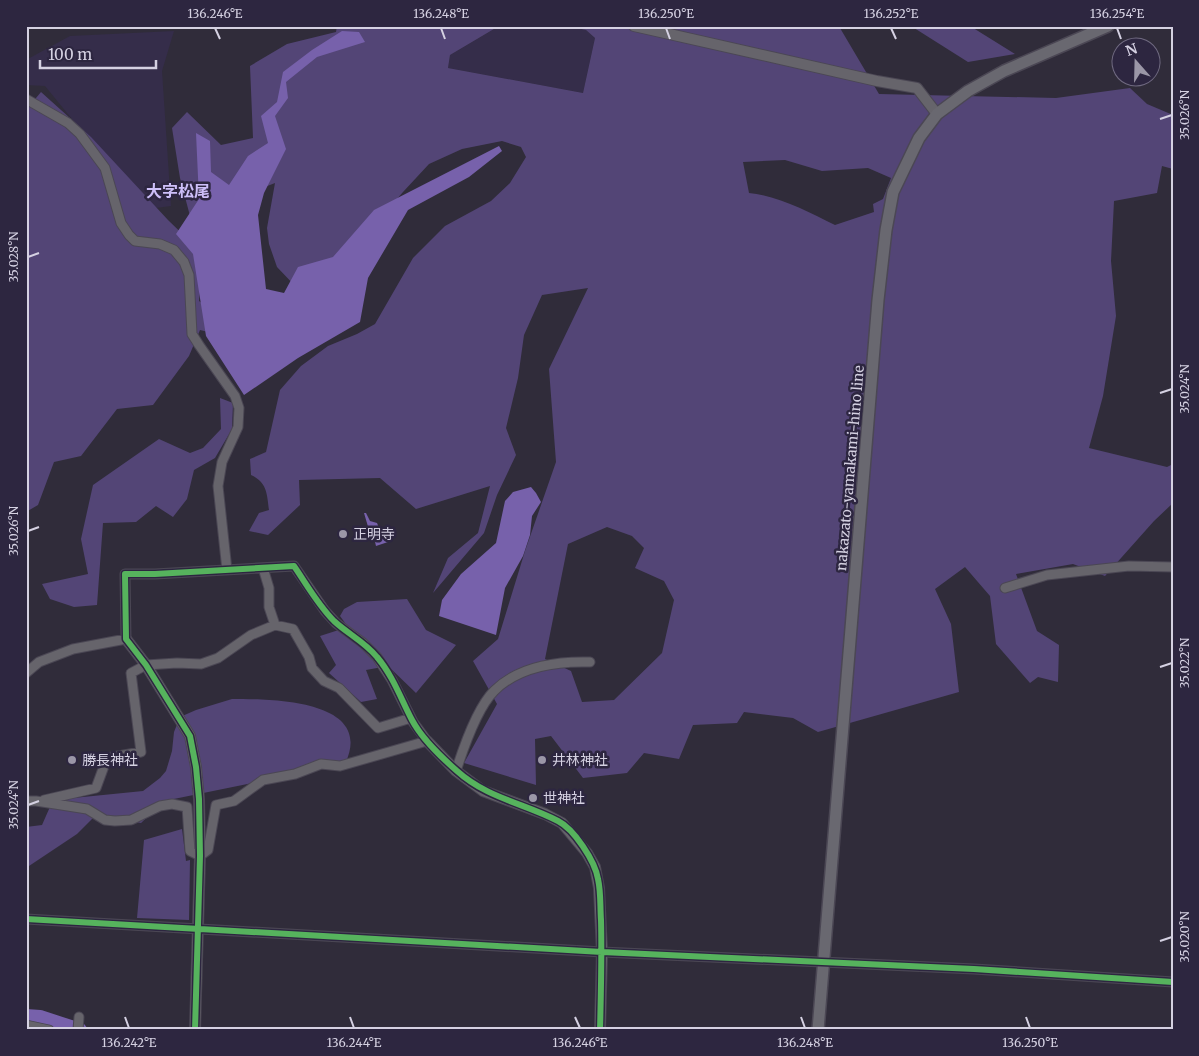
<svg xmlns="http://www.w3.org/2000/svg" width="1199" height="1056" viewBox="0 0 1199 1056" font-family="Merriweather,'Noto Sans JP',serif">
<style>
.built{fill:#352d4a}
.green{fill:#534576;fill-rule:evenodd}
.water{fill:#7761ab}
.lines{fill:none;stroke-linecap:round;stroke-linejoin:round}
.river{stroke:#7761ab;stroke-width:14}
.minor-casing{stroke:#4b4754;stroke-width:11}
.tertiary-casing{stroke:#4b4754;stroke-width:12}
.secondary-casing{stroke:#4b4754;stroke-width:14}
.minor{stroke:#66646b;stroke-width:9}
.tertiary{stroke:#66646b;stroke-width:10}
.secondary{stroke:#696870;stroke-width:11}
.cycleway-casing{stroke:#2d2640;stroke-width:9}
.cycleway{stroke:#56b35d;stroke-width:6}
.ticks{fill:none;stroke:#d5d1e2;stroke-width:2}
.poi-dot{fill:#9b97a7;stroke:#2d2640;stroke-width:2}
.labels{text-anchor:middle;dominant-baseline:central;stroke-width:5;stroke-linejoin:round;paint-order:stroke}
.street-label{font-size:14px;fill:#d5d1e2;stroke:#2d2640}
.poi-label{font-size:14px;fill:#d5d1e2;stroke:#2d2640;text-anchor:start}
.quarter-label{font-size:16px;font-weight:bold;fill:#cdbff8;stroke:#2d2640}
.neatline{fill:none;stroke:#d5d1e2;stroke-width:2}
.ticks-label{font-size:12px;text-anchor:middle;fill:#d5d1e2}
</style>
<rect width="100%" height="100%" fill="#302c3a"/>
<path class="built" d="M 499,26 L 566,26 L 586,30 L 595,38 L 583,93 L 448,68 L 450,55 Z
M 174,31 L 162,71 L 171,206 L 110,214 L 108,163 L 45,86 L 26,85 L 26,60 L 70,36 Z"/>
<path class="green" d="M 337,26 L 499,26 L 450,55 L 448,68 L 583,93 L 595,38 L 586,30 L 566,26 L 842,26 L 840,28 L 879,94 L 1056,98 L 1130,88 L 1147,104 L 1173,115 L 1173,169 L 1162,166 L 1157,193 L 1114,201 L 1111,261 L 1116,316 L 1103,396 L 1089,448 L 1167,467 L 1173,464 L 1173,503 L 1154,521 L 1105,576 L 1073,564 L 1016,574 L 1037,631 L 1059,645 L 1058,682 L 1038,677 L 1030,683 L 996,644 L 990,596 L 965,567 L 935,589 L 951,624 L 959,692 L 818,732 L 793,718 L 744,712 L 737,723 L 693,725 L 679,759 L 644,753 L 627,773 L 583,778 L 551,736 L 535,739 L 536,785 L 464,763 L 497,704 L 473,661 L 498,639 L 525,551 L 556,462 L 549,369 L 588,288 L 542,295 L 524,335 L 518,378 L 506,428 L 516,455 L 497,495 L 484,533 L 433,593 L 448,558 L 478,533 L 490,486 L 416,509 L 380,478 L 299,480 L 300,505 L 268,535 L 249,531 L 259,513 L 269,510 C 267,494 267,482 251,475 L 250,459 L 266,452 L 280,390 L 301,366 L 328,346 L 357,334 L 375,324 L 413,258 L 445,226 L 491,201 L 510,183 L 526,157 L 521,147 L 502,141 L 462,149 L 429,164 L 403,192 L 354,249 L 297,288 L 277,267 L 269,244 L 267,228 L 275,183 L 190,216 L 180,178 L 172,128 L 187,112 L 221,145 L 253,138 L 250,66 L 287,44 L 336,32 ZM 785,160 L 822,171 L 868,168 L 891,178 L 883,199 L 873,204 L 874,212 L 835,225 C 808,212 779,196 749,193 L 743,162 ZM 607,527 L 632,536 L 644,548 L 635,568 L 664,581 L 674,600 L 662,653 L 614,700 L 582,702 L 571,671 L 545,659 L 568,544 Z
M 911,26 L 970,26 L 1015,54 L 968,62 Z
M 41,92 L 91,137 L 168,220 L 202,253 L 199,301 L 224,319 L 225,336 L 200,330 L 189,356 L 153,405 L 117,409 L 81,456 L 54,462 L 38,505 L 26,512 L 26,110 Z
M 220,398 L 233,403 L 232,429 L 215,458 L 194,470 L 187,499 L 173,517 L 156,506 L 136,522 L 103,523 L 97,605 L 74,607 L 50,599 L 42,584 L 88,574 L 81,539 L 93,485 L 159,439 L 190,453 L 203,448 L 221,429 Z
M 407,599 L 426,630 L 456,645 L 416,693 L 388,666 L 366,670 L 377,699 L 361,702 L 329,673 L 336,665 L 320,636 L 348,627 L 340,616 L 344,609 L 357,602 Z
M 232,699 C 270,699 376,699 345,764 L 164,801 L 141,823 L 107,817 L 98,813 L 77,834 L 26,868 L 26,827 L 42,825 L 53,800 L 143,791 L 160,778 L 166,771 L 172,751 L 174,732 L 180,717 L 196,710 Z
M 182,829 L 186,861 L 190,860 L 189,920 L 137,918 L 144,840 Z"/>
<path class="water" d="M 342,31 L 359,32 L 365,42 L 317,57 L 286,82 L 288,98 L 275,116 L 286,149 L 264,193 L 258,215 L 266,289 L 284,293 L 298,267 L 333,257 L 374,210 L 499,146 L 502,151 L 469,177 L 408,210 L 368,278 L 360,322 L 298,358 L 244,395 L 206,336 L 193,254 L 176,234 L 199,199 L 196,133 L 210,141 L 211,172 L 229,185 L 248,156 L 268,143 L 261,116 L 277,102 L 283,72 L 312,50 Z
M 531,487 L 536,493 L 541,502 L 532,516 L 530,535 L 523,556 L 505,588 L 496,635 L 439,616 L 442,600 L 461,574 L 496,543 L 505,501 L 513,492 Z
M 364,513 L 366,513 L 370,521 L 377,523 L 382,535 L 388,535 L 391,541 L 376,546 L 372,529 L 369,530 Z"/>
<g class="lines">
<path class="river" d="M 26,1016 L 40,1017 L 80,1030"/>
<defs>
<path id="minor" d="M 26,99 L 68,123 L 80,134 L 105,168 L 121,223 L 129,235 L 135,241 L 160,244 L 174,250 L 184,262 L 189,275 L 192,334 L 199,345 L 235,396 L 239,408 L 238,427 L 222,462 L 218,486 L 227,570
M 263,568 L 269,588 L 269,607 L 275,625
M 1005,588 L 1047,575 L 1129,566 L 1173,567
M 26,673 L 39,662 L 73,649 L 126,639 L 125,574 L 155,574 L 294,566 L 325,611 L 336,623 L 363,643 L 377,657 L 392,680 L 413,722 L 427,741 L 340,766 L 321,764 L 295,774 L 263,780 L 234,801 L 216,805 L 208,850 L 200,856 L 190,851 L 187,807 L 172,804 L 160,806 L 131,820 L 115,821 L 105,820 L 87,809 L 36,801 L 26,801
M 456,771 C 463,749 478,707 494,691 C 519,666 556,661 590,662
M 44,800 L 96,788 L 107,758 L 141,752 L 131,673 L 146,665 L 177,663 L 201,664 L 218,658 L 251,635 L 275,625 L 293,629 L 309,657 L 312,668 L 324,681 L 339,688 L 378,728 L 411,718
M 26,919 L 602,952 L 974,969 L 1173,982
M 26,1025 L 49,1030
M 78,1030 L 79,1017"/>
<path id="tertiary" d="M 634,26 L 877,81 L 917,88 L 937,114
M 126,639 L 146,665 L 190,736 L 196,767 L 199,799 L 200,856 L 195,1030
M 427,741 L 456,771 L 483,791 L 545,814 L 562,823 L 587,853 L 595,867 L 599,888 L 602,952 L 600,1030"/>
<path id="secondary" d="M 818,1030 L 878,300 L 886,230 L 893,192 L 919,138 L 937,114 L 968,91 L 1004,71 L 1108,26"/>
</defs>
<use href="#minor" class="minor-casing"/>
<use href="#tertiary" class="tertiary-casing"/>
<use href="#secondary" class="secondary-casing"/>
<use href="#minor" class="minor"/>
<use href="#tertiary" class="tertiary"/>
<use href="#secondary" class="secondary"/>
<defs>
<path id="cycleway" d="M 26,919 L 602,952 L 974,969 L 1173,982
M 195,1030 L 200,856 L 199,799 L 196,767 L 190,736 L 146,665 L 126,639 L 125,574 L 155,574 L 294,566 C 307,585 318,605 334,621 C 348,634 365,642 377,657 C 393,676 401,699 412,720 C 422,739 441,757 457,771 C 487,798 523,803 558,821 C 574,829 595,861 598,879 C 601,892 600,906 601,920 C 602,957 601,993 600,1030"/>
</defs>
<use href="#cycleway" class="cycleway-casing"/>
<use href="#cycleway" class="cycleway"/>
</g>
<path class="ticks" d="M 215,28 L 220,39M 441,28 L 445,39M 666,28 L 670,39M 891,28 L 896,39M 1117,28 L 1121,39M 1160,119 L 1172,115M 28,257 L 39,253M 1160,393 L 1172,389M 28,531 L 39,527M 1160,667 L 1172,663M 28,805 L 39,801M 1160,941 L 1172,937M 125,1017 L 129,1028M 350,1017 L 354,1028M 575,1017 L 580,1028M 801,1017 L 805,1028M 1026,1017 L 1030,1028"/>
<g class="poi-dot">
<circle cx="343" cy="534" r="5"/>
<circle cx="72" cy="760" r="5"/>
<circle cx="542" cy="760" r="5"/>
<circle cx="533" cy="798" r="5"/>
</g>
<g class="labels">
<g class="street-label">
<text transform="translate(850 468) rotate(-85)">nakazato-yamakami-hino line</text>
</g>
<g class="poi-label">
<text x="353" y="534">正明寺</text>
<text x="82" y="760">勝長神社</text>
<text x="552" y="760">井林神社</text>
<text x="543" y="798">世神社</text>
</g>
<g class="quarter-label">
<text x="178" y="191">大字松尾</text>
</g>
</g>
<rect width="1199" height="1056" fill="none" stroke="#2d2640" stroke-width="55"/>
<g transform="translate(1136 62) rotate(340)"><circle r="24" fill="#2d2640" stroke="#706a81"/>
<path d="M0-4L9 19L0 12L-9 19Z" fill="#9b97a7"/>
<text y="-8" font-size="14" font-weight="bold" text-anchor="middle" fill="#d5d1e2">N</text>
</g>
<path d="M40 60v8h116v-8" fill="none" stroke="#d5d1e2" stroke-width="2.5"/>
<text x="48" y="60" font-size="15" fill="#d5d1e2" stroke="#2d2640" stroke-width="4" paint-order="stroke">100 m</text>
<rect x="28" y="28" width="1144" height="1000" class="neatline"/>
<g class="ticks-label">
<text x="215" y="18">136.246°E</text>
<text x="441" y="18">136.248°E</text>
<text x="666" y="18">136.250°E</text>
<text x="891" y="18">136.252°E</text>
<text x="1117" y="18">136.254°E</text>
<text transform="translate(1185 115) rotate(-90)" y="4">35.026°N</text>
<text transform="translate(14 257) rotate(-90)" y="4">35.028°N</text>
<text transform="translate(1185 389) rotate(-90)" y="4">35.024°N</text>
<text transform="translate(14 531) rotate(-90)" y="4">35.026°N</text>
<text transform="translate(1185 663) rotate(-90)" y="4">35.022°N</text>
<text transform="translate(14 805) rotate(-90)" y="4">35.024°N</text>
<text transform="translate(1185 937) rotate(-90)" y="4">35.020°N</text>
<text x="129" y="1047">136.242°E</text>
<text x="354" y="1047">136.244°E</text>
<text x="580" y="1047">136.246°E</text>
<text x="805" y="1047">136.248°E</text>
<text x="1030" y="1047">136.250°E</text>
</g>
</svg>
